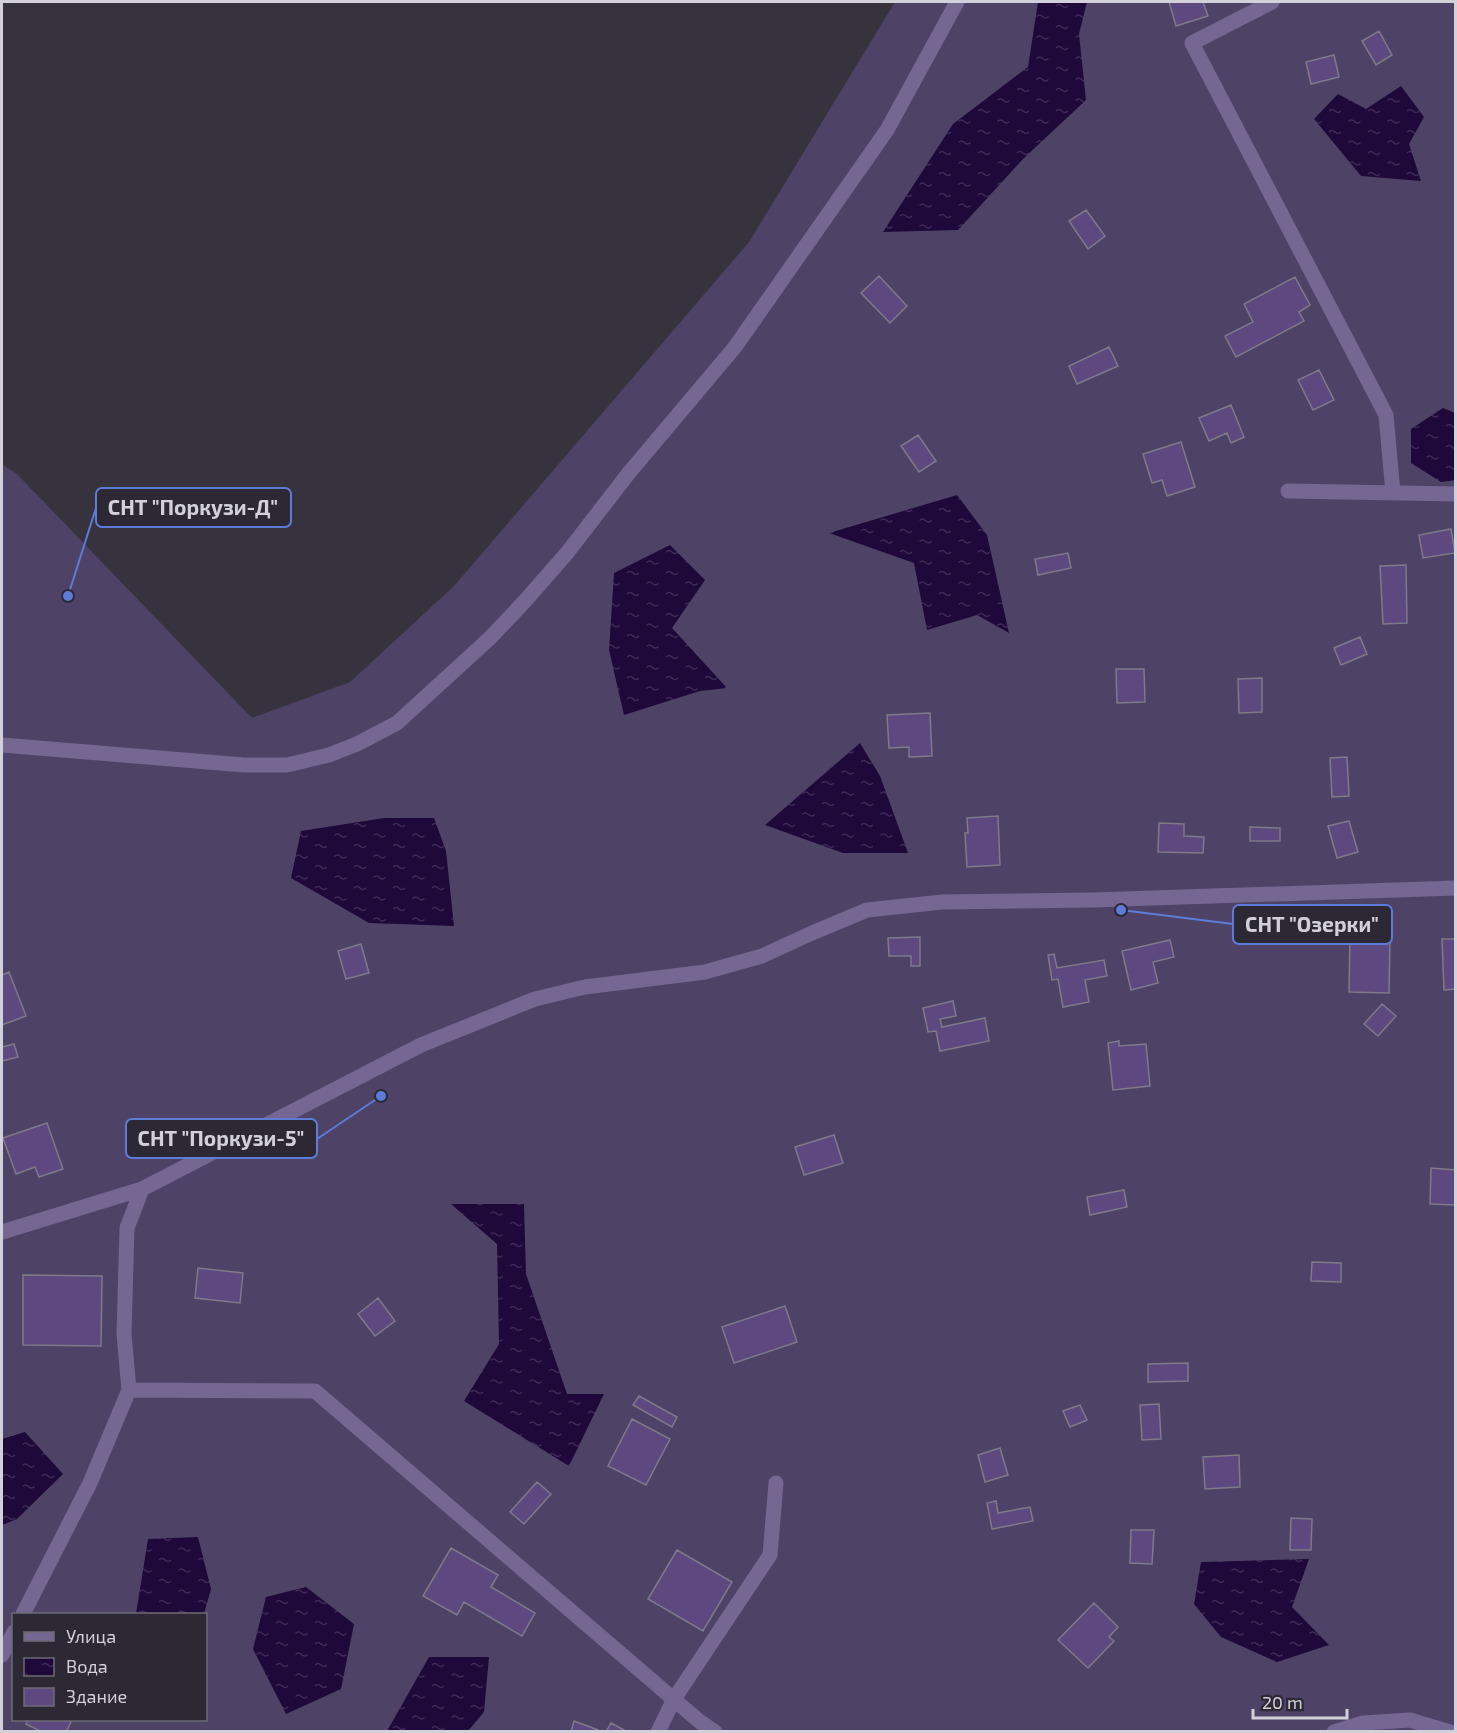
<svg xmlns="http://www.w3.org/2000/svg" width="1457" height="1733" viewBox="0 0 1457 1733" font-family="'Exo 2',sans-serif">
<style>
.garden{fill:#4f4267;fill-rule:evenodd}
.water{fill:url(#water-ripples)}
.building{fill:#5d4980;stroke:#7e7a88;stroke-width:1.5}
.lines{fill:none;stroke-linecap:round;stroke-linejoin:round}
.minor{stroke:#756792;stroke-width:15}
.leader{fill:none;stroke:#5c7cd8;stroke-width:2}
.callout-dot{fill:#5c7cd8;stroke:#2c2834;stroke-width:2}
.callout{fill:#2c2834;stroke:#5c7cd8;stroke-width:2}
.callout-label{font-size:21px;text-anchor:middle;font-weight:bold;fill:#d2d0d8}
</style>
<defs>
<pattern id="water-ripples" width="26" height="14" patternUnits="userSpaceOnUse" patternTransform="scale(1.5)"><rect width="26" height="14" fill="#1f083a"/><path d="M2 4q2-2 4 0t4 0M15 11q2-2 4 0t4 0" fill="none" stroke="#3f2b56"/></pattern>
</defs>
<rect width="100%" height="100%" fill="#36323e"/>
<path class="garden" d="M 895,2 L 1455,2 L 1455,1731 L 2,1731 L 2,464 L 17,474 L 252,718 L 350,682 L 454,586 L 749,242 ZM 14,1614 L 206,1614 L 206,1720 L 14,1720 Z"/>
<path class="water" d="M 1038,2 L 1087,2 L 1079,34 L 1086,100 L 1023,159 L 958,230 L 883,232 L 953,124 L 1028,67 Z
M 1401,86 L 1424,117 L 1409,144 L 1421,181 L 1361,176 L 1314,119 L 1338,94 L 1366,109 Z
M 1443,408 L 1455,413 L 1456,480 L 1441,482 L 1411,463 L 1411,429 Z
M 957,495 L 987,535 L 1009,633 L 977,615 L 927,630 L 914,563 L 829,533 Z
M 670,545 L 705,580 L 672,628 L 727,688 L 700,691 L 624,715 L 609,650 L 614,573 Z
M 860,743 L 880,776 L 908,853 L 843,853 L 765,825 Z
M 384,818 L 434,818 L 446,851 L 454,926 L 369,923 L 291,878 L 301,831 Z
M 451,1204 L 524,1204 L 526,1274 L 567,1394 L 604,1394 L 569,1466 L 464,1401 L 499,1344 L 497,1244 Z
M 25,1432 L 63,1474 L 17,1519 L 2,1525 L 2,1439 Z
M 198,1537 L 211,1589 L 204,1614 L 136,1614 L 148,1539 Z
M 1309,1559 L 1292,1607 L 1329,1645 L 1277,1662 L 1221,1637 L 1194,1604 L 1201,1562 Z
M 306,1587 L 354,1624 L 341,1689 L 286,1714 L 253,1649 L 266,1597 Z
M 429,1657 L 489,1657 L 484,1712 L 468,1731 L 387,1731 Z"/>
<path class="building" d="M 1169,2 L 1203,2 L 1208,16 L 1176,26 Z
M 1379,31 L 1392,55 L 1376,65 L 1362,41 Z
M 1334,55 L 1339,77 L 1311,84 L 1306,62 Z
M 1086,210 L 1105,236 L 1088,249 L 1069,221 Z
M 879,276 L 907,306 L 890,323 L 861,293 Z
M 1295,277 L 1310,305 L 1299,312 L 1304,321 L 1236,357 L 1225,336 L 1253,322 L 1244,304 Z
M 1109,347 L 1118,366 L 1077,384 L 1069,366 Z
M 1319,370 L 1334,400 L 1313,410 L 1298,380 Z
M 1231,405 L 1244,437 L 1231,443 L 1227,433 L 1209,441 L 1199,418 Z
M 918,435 L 936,461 L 919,472 L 901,446 Z
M 1181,442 L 1195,487 L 1167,496 L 1162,480 L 1152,483 L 1143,454 Z
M 1451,529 L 1455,553 L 1423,558 L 1419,535 Z
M 1068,553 L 1071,568 L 1038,575 L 1035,559 Z
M 1406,565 L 1407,623 L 1383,624 L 1380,566 Z
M 1360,637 L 1367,654 L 1341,665 L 1334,648 Z
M 1116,669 L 1144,669 L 1145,702 L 1117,703 Z
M 1262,678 L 1262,712 L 1239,713 L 1238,679 Z
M 930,713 L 932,756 L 909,757 L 909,747 L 889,748 L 887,715 Z
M 1347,757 L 1349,796 L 1332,797 L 1330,758 Z
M 998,816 L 1000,865 L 967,867 L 965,833 L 968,833 L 967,818 Z
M 1349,821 L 1358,852 L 1337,858 L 1328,826 Z
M 1159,823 L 1184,824 L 1184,836 L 1204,837 L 1203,853 L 1158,852 Z
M 1250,827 L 1280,828 L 1280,841 L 1250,841 Z
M 920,937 L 920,966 L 911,966 L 911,956 L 889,956 L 888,938 Z
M 1350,937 L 1390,938 L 1389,993 L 1349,992 Z
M 1442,939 L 1456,939 L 1456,989 L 1444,990 Z
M 1170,940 L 1174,957 L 1153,962 L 1158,983 L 1131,990 L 1122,951 Z
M 361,944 L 369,973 L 346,979 L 338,951 Z
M 1054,954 L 1057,968 L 1104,960 L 1107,976 L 1085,980 L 1089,1002 L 1063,1007 L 1058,979 L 1052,980 L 1048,955 Z
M 9,972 L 26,1016 L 2,1025 L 2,975 Z
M 953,1001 L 956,1016 L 940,1019 L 942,1027 L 985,1018 L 989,1041 L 940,1051 L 936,1031 L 928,1032 L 923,1008 Z
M 1382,1004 L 1396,1016 L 1378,1036 L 1364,1024 Z
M 1119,1041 L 1119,1046 L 1146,1044 L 1150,1086 L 1113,1090 L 1108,1043 Z
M 14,1044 L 18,1057 L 2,1061 L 2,1047 Z
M 47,1123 L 63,1169 L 39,1177 L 35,1167 L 16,1174 L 3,1138 Z
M 834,1135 L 843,1163 L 804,1175 L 795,1147 Z
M 1431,1168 L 1456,1170 L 1456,1205 L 1430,1204 Z
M 1124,1190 L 1127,1207 L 1090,1215 L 1087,1197 Z
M 1312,1262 L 1341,1263 L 1341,1282 L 1311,1281 Z
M 198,1268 L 243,1273 L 240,1303 L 195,1298 Z
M 23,1275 L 102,1276 L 101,1346 L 23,1345 Z
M 378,1298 L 395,1321 L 375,1336 L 358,1314 Z
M 785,1306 L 797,1342 L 734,1363 L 722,1327 Z
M 1188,1363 L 1188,1381 L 1148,1382 L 1148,1364 Z
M 639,1396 L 677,1417 L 672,1427 L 633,1405 Z
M 1159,1404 L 1161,1439 L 1142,1440 L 1140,1405 Z
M 1080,1405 L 1087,1420 L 1070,1427 L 1063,1411 Z
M 632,1419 L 670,1439 L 646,1485 L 608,1466 Z
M 1000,1448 L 1008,1475 L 985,1482 L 978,1455 Z
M 1239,1455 L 1240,1487 L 1205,1489 L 1203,1457 Z
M 537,1482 L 551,1494 L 524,1524 L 510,1512 Z
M 996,1501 L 998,1513 L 1030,1507 L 1033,1521 L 992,1529 L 987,1503 Z
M 1291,1518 L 1312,1519 L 1311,1550 L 1290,1550 Z
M 1131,1530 L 1154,1530 L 1152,1564 L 1130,1563 Z
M 451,1548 L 498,1575 L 491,1587 L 535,1613 L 522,1636 L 464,1602 L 457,1615 L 423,1596 Z
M 677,1550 L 732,1582 L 703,1631 L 648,1599 Z
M 1094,1603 L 1118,1627 L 1109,1637 L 1114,1641 L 1088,1668 L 1058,1640 Z
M 28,1720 L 72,1720 L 66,1732 L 42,1732 L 26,1724 Z
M 574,1721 L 598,1730 L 597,1732 L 571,1732 Z
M 611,1723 L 624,1730 L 624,1732 L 606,1732 Z"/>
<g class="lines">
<path class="minor" d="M 1272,2 L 1192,43 L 1386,415 L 1393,493
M 1288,491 L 1456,494
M 2,745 L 244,765 L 287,765 L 329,755 L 357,744 L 397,723 L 490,638 L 525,601 L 567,553 L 628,474 L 735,347 L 887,130 L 957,2
M 2,1232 L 142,1189
M 129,1390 L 315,1391 L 699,1721 L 715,1732
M 23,1614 L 90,1483 L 129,1390 L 124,1334 L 127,1228 L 142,1189 L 421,1045 L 535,999 L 585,987 L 705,972 L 762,956 L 812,933 L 867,910 L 942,902 L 1093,900 L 1456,888
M 2,1655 L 14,1632
M 658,1732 L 674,1699 L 770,1555 L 776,1483
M 1334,1732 L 1363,1723 L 1410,1720 L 1450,1732"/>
</g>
<path class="leader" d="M68 596L96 508M1121 910L1233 924M381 1096L317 1139"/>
<g class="callout-dot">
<circle cx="68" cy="596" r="6"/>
<circle cx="1121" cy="910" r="6"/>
<circle cx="381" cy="1096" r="6"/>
</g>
<g class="callout">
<rect x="96" y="488" width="195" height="39" rx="6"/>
<rect x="1233" y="905" width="159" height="39" rx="6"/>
<rect x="126" y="1119" width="191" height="39" rx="6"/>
</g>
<g class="callout-label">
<text x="193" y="515">СНТ "Поркузи-Д"</text>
<text x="1312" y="932">СНТ "Озерки"</text>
<text x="221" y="1146">СНТ "Поркузи-5"</text>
</g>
<rect width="1457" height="1733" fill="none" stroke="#d2d0d8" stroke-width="6"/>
<rect x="12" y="1613" width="195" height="108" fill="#2c2834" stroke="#6e6b76" stroke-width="1.5"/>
<rect x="24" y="1632" width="30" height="9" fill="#756792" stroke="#6e6b76" stroke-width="1.5"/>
<text x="66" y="1643" font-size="18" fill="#d2d0d8">Улица</text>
<rect x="24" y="1658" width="30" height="18" fill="url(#water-ripples)" stroke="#6e6b76" stroke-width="1.5"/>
<text x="66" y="1673" font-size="18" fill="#d2d0d8">Вода</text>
<rect x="24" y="1688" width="30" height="18" fill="#5d4980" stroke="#6e6b76" stroke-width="1.5"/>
<text x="66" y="1703" font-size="18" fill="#d2d0d8">Здание</text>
<path d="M1253 1709v9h94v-9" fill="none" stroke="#d2d0d8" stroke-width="3"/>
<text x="1262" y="1709" font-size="18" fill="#d2d0d8" stroke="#2c2834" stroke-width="4.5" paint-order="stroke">20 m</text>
</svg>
